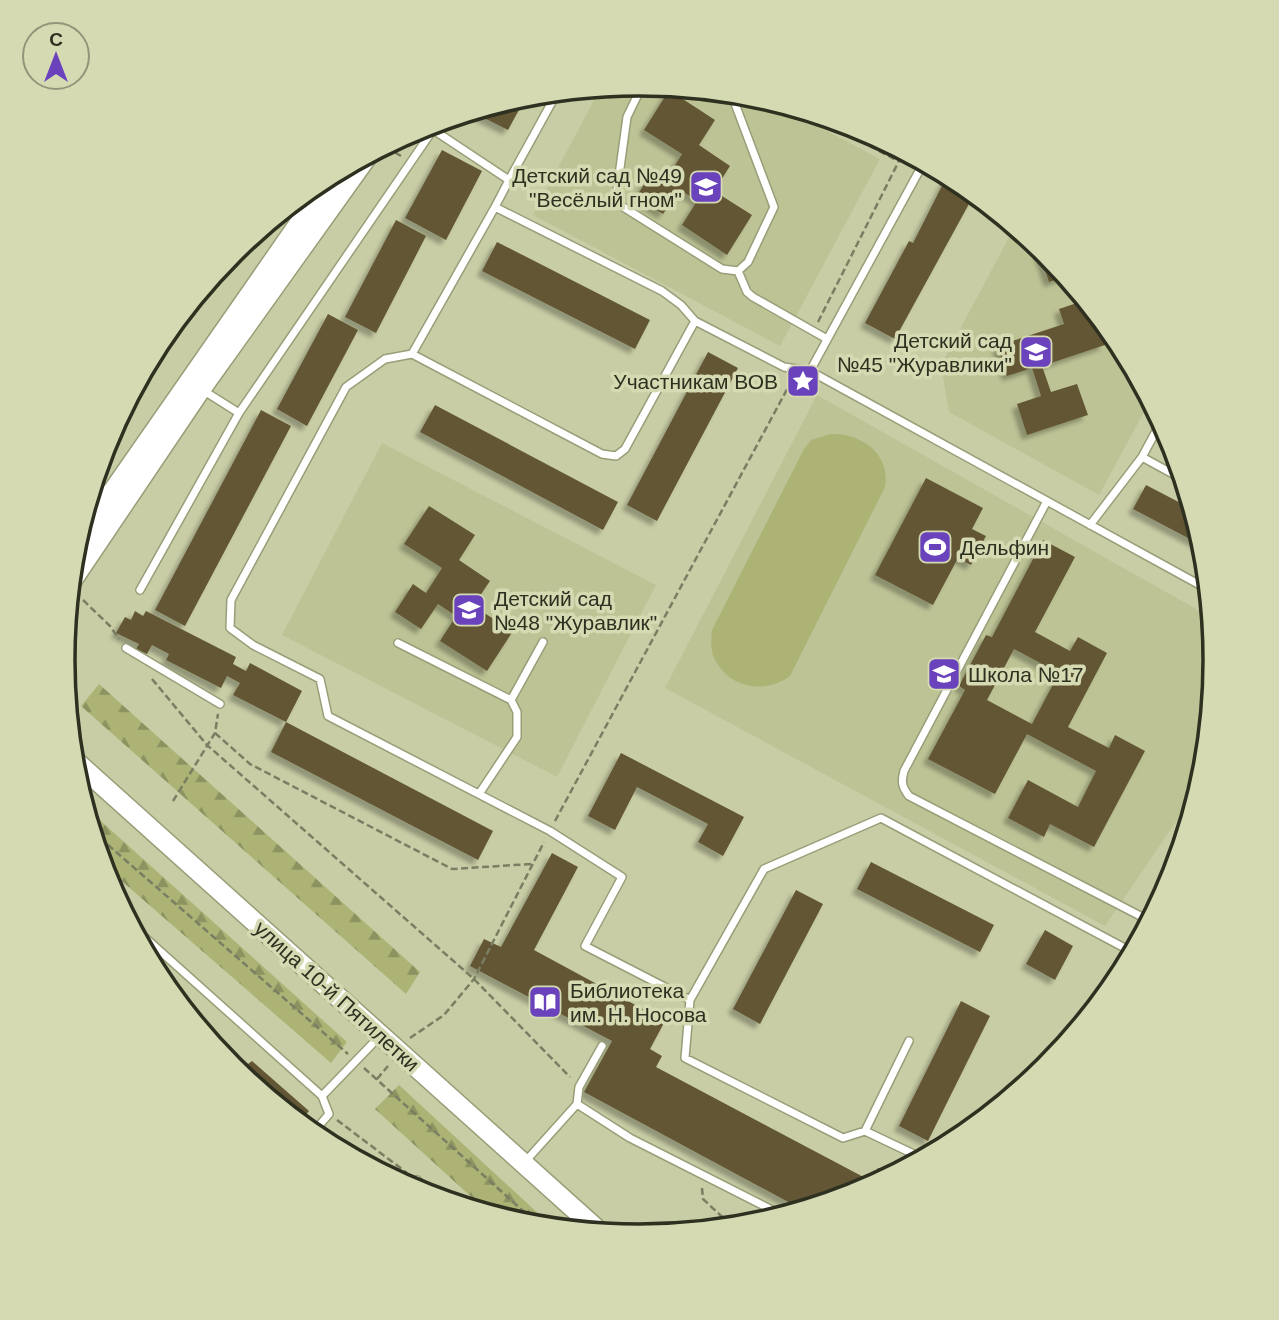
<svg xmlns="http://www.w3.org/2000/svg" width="1279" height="1320" viewBox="0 0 1279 1320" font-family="Arial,sans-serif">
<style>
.built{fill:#bdc395}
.green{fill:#acb375}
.forest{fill:url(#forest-firs)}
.building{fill:#625734;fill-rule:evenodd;filter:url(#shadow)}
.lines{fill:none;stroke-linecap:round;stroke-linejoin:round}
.service-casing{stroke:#999e78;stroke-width:10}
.secondary-casing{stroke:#999e78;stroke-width:22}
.path{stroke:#7a7e62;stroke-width:2.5;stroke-dasharray:7 3.5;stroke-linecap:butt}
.service{stroke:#fff;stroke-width:7}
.secondary{stroke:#fff;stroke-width:19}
.labels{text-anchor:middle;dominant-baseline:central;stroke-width:7;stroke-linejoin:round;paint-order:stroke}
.poi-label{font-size:21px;fill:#2e3020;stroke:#d5dab2;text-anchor:start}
.street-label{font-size:21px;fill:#2e3020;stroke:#d5dab2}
.rim{fill:none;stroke:#2e3020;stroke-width:3.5}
</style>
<defs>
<pattern id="forest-firs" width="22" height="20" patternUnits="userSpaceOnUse" patternTransform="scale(1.75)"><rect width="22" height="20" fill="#acb375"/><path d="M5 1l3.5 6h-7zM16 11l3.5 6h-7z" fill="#8c9260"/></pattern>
<filter id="shadow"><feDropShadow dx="-5" dy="5" stdDeviation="2" flood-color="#0004"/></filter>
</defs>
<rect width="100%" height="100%" fill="#c8cda5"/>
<path class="built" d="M 640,84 L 752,95 L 769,100 L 880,159 L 780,346 L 533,215 L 601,87 Z
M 1015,226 L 1047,253 L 1119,340 L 1151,399 L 1099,495 L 949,412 L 941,365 Z
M 817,395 L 1212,618 L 1216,660 L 1205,773 L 1201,785 L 1105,926 L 665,688 Z
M 382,443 L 656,585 L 557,777 L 282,635 Z"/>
<path class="green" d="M 831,434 C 861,433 891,454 885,487 L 790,676 C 767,693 733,690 717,663 C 710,653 711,641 712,630 L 804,449 L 811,440 Z"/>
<path class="forest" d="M 99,684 L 420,972 L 406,994 L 81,706 Z
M 84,806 L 347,1042 L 331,1063 L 102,864 Z
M 399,1085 L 554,1228 L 527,1225 L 490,1214 L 375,1109 Z"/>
<path class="building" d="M 669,90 L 715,120 L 699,145 L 730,166 L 714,191 L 752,215 L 727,255 L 682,225 L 697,201 L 679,189 L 663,214 L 636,197 L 654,169 L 667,178 L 682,154 L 644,130 Z
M 527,95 L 508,130 L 478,115 L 481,108 Z
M 442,150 L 482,171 L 446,240 L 405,218 Z
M 948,174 L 975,193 L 895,339 L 865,323 L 909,241 L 913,243 Z
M 396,220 L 426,236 L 376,333 L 345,317 Z
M 497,242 L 650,320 L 635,349 L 482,271 Z
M 1044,250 L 1047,253 L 1067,276 L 1049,282 L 1039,252 Z
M 1081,293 L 1109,328 L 1100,331 L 1105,345 L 1042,366 L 1051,392 L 1077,384 L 1088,415 L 1027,435 L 1017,404 L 1041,396 L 1032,368 L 1007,376 L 997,346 L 1064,324 L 1059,309 L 1083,301 Z
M 328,314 L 358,330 L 307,426 L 277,409 Z
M 708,352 L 738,368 L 657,521 L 627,505 Z
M 435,405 L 618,502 L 603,530 L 420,432 Z
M 261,410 L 291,426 L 185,626 L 155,610 Z
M 926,478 L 983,508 L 972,529 L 986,536 L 971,565 L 958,558 L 933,605 L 875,575 Z
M 1146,485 L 1194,510 L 1205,547 L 1133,509 Z
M 429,506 L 475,535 L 459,560 L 490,581 L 473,606 L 513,631 L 487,671 L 440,641 L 456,616 L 438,604 L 421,629 L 395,612 L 413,584 L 426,593 L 442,568 L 404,544 Z
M 1043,540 L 1075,557 L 1035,632 L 1070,651 L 1078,637 L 1107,653 L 1068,727 L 1109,748 L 1115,735 L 1145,751 L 1094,847 L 1050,824 L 1044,837 L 1008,818 L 1028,780 L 1078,807 L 1096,771 L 1027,734 L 995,794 L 928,759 L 965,690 L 959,686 L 986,635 L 992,637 ZM 1014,649 L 1059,673 L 1032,724 L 987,700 Z
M 135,611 L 143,616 L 146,611 L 236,657 L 233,664 L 246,671 L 250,663 L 302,691 L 286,722 L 233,695 L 240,683 L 227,676 L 221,688 L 166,660 L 169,654 L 152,645 L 147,654 L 136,649 L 139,644 L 116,633 L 125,617 L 131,620 Z
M 286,722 L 493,831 L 478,860 L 271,752 Z
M 621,753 L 744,817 L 723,856 L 698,842 L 708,824 L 637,787 L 615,830 L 588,816 Z
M 552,853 L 578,867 L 534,950 L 665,1021 L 650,1049 L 662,1056 L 656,1067 L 871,1181 L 878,1168 L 892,1175 L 860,1193 L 803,1210 L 584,1092 L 612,1041 L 470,966 L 484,939 L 501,947 Z
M 871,862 L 994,925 L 980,952 L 857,889 Z
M 796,890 L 823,904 L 760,1024 L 733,1009 Z
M 1045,930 L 1073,946 L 1055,980 L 1026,964 Z
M 961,1001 L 990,1016 L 928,1141 L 899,1126 Z
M 185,1009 L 248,1064 L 252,1061 L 309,1111 L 299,1123 L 232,1067 Z"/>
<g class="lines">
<defs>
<path id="service" d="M 643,84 L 627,117 L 616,197 L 620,205 L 722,269 L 738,271 L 748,262 L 774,207 L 734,101 L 725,92
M 426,125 L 509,180 L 495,207 L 662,291 L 681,305 L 695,321 L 784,367 L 810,371 L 1209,590
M 509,180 L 558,91
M 738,271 L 747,292 L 753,297 L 827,339
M 695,321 L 625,449 L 616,456 L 602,454 L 412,354 L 385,359 L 346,387 L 231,600 L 230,628 L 253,645 L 320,679 L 328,716 L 550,831 L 622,877 L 585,946 L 690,1000 L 764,869 L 881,818 L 1134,953
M 412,354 L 495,207
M 810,371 L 924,162
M 201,389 L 239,413
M 1142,457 L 1184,480
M 94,483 L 110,494
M 1047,501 L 904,771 C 901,782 902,787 909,796 L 1150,921
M 1090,525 L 1142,457 L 1162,420
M 140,590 L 239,413 L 439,121
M 398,643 L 511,700 L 517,712 L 517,737 L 479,794
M 126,648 L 220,704
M 511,700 L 543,642
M 131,925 L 322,1096 L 379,1037
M 690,1000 L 685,1058 L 843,1138 L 865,1131 L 909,1041
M 577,1104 L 630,1138 L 784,1216
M 865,1131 L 924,1159
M 312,1134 L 329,1114 L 322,1096
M 524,1163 L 577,1104 L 579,1087 L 602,1046
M 417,1180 L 435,1198"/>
<path id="secondary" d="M 74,547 L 335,172
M 71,582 L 201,389 L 369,154
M 73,759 L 601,1233"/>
</defs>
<use href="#service" class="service-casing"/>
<use href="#secondary" class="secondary-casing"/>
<path class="path" d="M 805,111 L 898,161
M 386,147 L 401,156
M 818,322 L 904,151
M 83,600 L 110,626 L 119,639
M 152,679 L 207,745 L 474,979 L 570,1077
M 215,733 L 250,764 L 452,869 L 531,864
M 173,801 L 215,733 L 218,714
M 555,821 L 792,380
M 92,831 L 348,1054
M 410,1038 L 444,1015 L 474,979 L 544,842
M 364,1068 L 541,1227
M 377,1079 L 388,1066
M 337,1120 L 407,1173
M 702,1188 L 703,1199 L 733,1227"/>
<use href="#service" class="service"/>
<use href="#secondary" class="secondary"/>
</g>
<defs>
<symbol id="school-square" viewBox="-11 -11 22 22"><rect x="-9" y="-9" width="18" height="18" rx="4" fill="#6a43bc" stroke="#d5dab2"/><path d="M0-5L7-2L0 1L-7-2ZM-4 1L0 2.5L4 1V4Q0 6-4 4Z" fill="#fff"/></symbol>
<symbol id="sight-square" viewBox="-11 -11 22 22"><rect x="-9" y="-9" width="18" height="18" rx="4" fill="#6a43bc" stroke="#d5dab2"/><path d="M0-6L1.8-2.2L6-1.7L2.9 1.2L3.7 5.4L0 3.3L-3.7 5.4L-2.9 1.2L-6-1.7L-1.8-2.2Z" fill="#fff"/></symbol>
<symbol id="stadium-square" viewBox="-11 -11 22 22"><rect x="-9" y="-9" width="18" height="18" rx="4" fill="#6a43bc" stroke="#d5dab2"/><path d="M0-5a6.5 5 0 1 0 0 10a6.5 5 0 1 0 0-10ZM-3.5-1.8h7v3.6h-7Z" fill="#fff"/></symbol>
<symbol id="library-square" viewBox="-11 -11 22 22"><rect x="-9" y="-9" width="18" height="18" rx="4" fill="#6a43bc" stroke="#d5dab2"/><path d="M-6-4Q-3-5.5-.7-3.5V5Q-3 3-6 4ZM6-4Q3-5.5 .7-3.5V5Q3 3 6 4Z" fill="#fff"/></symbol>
</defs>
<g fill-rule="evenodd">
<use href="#school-square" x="687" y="168" width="38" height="38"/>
<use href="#school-square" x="1017" y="333" width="38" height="38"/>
<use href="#sight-square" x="784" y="362" width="38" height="38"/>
<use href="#stadium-square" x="916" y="528" width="38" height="38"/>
<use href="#school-square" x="450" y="591" width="38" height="38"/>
<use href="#school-square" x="925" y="655" width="38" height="38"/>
<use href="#library-square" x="526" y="983" width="38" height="38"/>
</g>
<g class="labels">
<g class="poi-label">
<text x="682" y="175" text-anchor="end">Детский сад №49<tspan x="682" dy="24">"Весёлый гном"</tspan></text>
<text x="1012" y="340" text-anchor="end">Детский сад<tspan x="1012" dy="24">№45 "Журавлики"</tspan></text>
<text x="778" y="381" text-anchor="end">Участникам ВОВ</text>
<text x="960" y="547">Дельфин</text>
<text x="494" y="598">Детский сад<tspan x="494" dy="24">№48 "Журавлик"</tspan></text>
<text x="968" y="674">Школа №17</text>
<text x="570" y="990">Библиотека<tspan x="570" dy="24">им. Н. Носова</tspan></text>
</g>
<g class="street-label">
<text transform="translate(337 996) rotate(42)">улица 10-й Пятилетки</text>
</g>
</g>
<path d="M0 0H1279V1320H0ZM75 660a564 564 0 1 1 1128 0a564 564 0 1 1-1128 0Z" fill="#d5dab2" fill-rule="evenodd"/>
<path class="rim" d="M75 660a564 564 0 1 1 1128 0a564 564 0 1 1-1128 0Z"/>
<g transform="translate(56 56)"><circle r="33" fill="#d5dab2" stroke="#929678" stroke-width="2"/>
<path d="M0-5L12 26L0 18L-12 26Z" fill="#6a43bc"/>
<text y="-10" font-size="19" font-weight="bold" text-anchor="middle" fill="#2e3020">С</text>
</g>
</svg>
